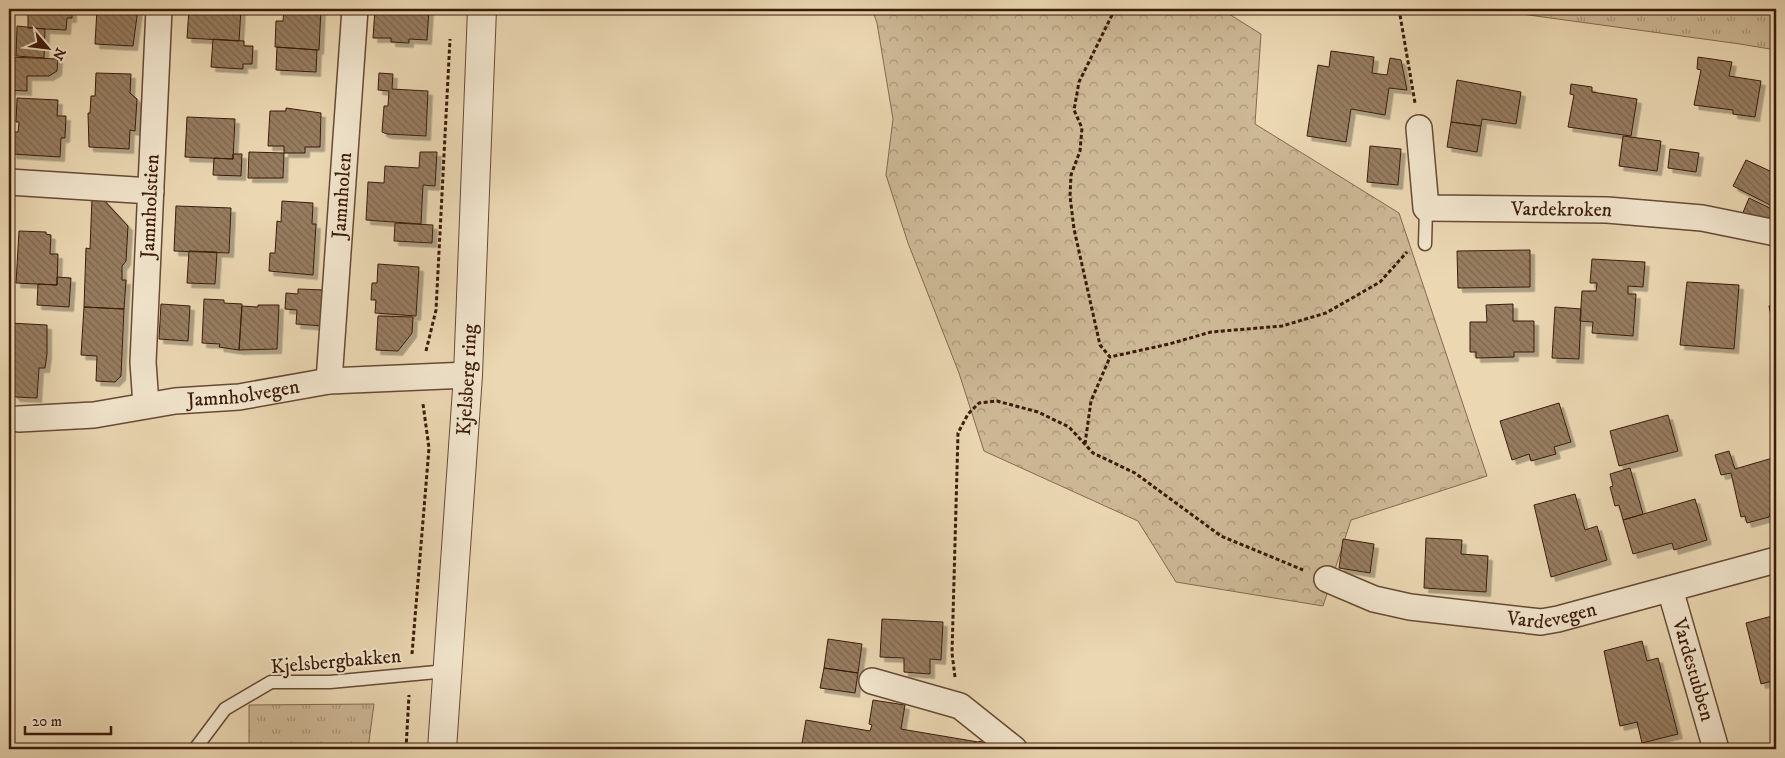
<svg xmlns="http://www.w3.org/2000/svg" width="1785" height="758" viewBox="0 0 1785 758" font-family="'IM FELL DW Pica',serif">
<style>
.grass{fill:url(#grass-tufts);stroke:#846a50}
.forest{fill:url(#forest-crowns);stroke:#846a50}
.building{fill:url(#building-back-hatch);stroke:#3b1b09;filter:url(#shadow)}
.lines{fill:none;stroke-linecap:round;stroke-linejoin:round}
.service-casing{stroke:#674a34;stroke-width:15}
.minor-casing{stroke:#674a34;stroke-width:28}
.tertiary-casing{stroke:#674a34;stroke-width:30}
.path{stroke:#3b1b09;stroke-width:3;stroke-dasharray:4 2.5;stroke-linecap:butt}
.service{stroke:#f2e6ce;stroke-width:12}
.minor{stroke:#f2e6ce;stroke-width:25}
.tertiary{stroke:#f2e6ce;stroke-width:28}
.labels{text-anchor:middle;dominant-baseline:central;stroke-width:4;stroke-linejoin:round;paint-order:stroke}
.street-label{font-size:20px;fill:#3b1b09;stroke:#f2e6ce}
</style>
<defs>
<pattern id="grass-tufts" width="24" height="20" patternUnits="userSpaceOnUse" patternTransform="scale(1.25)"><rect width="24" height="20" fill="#cdb896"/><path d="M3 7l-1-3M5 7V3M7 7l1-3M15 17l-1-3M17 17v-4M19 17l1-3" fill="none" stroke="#a89579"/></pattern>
<pattern id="forest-crowns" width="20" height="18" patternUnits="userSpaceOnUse" patternTransform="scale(1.25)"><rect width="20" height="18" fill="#cdb896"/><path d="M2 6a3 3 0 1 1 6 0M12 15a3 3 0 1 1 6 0" fill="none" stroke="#a89579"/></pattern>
<pattern id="building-back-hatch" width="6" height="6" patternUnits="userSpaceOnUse" patternTransform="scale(1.25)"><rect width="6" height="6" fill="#977d61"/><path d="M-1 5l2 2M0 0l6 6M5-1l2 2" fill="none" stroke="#7c664e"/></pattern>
<filter id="shadow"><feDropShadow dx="4.5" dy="4.5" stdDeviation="0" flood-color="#0004"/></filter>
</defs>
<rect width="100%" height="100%" fill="#ebd8b3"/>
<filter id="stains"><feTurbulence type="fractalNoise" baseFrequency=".004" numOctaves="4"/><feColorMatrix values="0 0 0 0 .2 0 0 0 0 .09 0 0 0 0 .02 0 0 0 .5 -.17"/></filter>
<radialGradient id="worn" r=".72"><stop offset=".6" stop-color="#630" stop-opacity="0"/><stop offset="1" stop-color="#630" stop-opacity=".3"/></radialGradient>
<path class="grass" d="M 1485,9 L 1776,9 L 1776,50 L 1740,44 Z
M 374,704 L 368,749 L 249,749 L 249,705 Z"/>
<path class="forest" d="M 872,9 L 1221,9 L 1261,34 L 1255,124 L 1399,213 L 1487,476 L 1351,520 L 1323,606 L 1176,582 L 1138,521 L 984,451 L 959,373 L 908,243 L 886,175 L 893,119 L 877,23 Z"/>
<path class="building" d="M 22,9 L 72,9 L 72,18 L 67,18 L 66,30 L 28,28 L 28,11 L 22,11 Z
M 97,9 L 138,9 L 133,46 L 95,44 Z
M 189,9 L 241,9 L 239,41 L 187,38 Z
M 284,9 L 321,9 L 319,50 L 275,47 L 276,21 L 283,21 Z
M 375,9 L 429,9 L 427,40 L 409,39 L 409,43 L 391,42 L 391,38 L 373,38 Z
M 17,26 L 45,29 L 44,58 L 16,56 Z
M 213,39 L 244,41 L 244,46 L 253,46 L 252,64 L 243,64 L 243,69 L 211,67 Z
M 277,47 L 317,50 L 316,72 L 276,70 Z
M 1331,51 L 1374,57 L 1372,73 L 1387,75 L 1390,58 L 1401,60 L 1407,90 L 1389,88 L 1385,115 L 1351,109 L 1346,142 L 1307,136 L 1318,65 L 1329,67 Z
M 9,57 L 58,59 L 57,71 L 49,76 L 27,76 L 27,91 L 9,90 Z
M 1698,57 L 1732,62 L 1729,76 L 1761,81 L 1755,117 L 1733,114 L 1733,110 L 1694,105 L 1701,70 L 1697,69 Z
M 96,73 L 131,74 L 130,93 L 137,99 L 135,131 L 130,130 L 129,149 L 89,147 L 88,113 L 90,113 L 91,96 L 95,96 Z
M 379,73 L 393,74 L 392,89 L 428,91 L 426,136 L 387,134 L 382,132 L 384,106 L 388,106 L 389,91 L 378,90 Z
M 1457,80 L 1521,92 L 1516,124 L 1482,119 L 1481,126 L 1451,122 Z
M 1571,84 L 1592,87 L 1592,92 L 1637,99 L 1631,136 L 1568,127 L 1574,95 L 1570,94 Z
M 17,98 L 58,100 L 57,116 L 66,116 L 65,138 L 61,138 L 60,157 L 12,154 L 13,132 L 18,132 L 19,122 L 16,122 Z
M 286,108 L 321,113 L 320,147 L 305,147 L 305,153 L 284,153 L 284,146 L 268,146 L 270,111 L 286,111 Z
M 187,117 L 235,119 L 233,159 L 185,157 Z
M 1451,122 L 1481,126 L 1477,152 L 1447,147 Z
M 1623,136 L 1661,141 L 1657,171 L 1619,166 Z
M 1370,146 L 1401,149 L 1398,185 L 1367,182 Z
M 1670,149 L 1699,153 L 1696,172 L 1668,168 Z
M 249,152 L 284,153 L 283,178 L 248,178 Z
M 420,152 L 437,152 L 435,186 L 423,185 L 421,224 L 366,220 L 368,182 L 384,183 L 385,166 L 419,168 Z
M 233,154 L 242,154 L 241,176 L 213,175 L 214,158 L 233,159 Z
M 1776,157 L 1776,208 L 1733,186 L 1746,160 L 1770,171 Z
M 92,198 L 102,198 L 128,226 L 126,261 L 122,266 L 122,280 L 126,280 L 124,309 L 84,307 L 86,248 L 90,249 Z
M 1749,198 L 1776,211 L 1774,223 L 1742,215 Z
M 282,201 L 313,203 L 312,224 L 316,224 L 313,275 L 269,271 L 270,253 L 275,253 L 277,221 L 281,222 Z
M 176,206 L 231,208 L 229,253 L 174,251 Z
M 395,223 L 433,225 L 432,243 L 394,241 Z
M 19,231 L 46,232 L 46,234 L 51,235 L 50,254 L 58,254 L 57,285 L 16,283 Z
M 1530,250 L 1530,287 L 1458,288 L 1457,251 Z
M 189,251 L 217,252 L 215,284 L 187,283 Z
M 1592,259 L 1645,262 L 1643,287 L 1628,286 L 1628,294 L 1636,294 L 1633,336 L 1592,333 L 1593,322 L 1580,321 L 1582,291 L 1596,291 L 1597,283 L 1590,283 Z
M 378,264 L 419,267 L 416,316 L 375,313 L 376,300 L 371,300 L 372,283 L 377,283 Z
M 57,277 L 71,278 L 69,307 L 37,305 L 38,284 L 57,285 Z
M 1687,282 L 1739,285 L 1734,349 L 1680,345 Z
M 298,289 L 325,290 L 323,326 L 296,324 L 297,310 L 285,309 L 286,293 L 298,294 Z
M 204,299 L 224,300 L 224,303 L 242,304 L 239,350 L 219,347 L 220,344 L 202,343 Z
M 161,304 L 190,306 L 188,341 L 159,339 Z
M 1513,304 L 1513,321 L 1534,321 L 1534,352 L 1514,352 L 1514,357 L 1476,358 L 1476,352 L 1470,352 L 1470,322 L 1487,322 L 1486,305 Z
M 1776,304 L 1776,341 L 1769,306 Z
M 258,305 L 279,305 L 277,349 L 239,350 L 242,306 L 258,307 Z
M 84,307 L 124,309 L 121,376 L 115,382 L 96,381 L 97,356 L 81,355 Z
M 1555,307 L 1581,309 L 1579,359 L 1552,358 Z
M 378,316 L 413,317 L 412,333 L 398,351 L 376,350 Z
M 9,323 L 47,325 L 47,354 L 45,368 L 39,368 L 37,398 L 16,397 L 9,390 Z
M 1559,403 L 1571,442 L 1554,447 L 1556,454 L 1531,461 L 1529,454 L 1512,460 L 1500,421 Z
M 1668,415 L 1678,451 L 1619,466 L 1610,431 Z
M 1729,451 L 1735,469 L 1776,457 L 1776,507 L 1772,508 L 1769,517 L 1747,523 L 1745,516 L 1741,517 L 1731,473 L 1721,475 L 1715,455 Z
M 1630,468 L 1643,514 L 1623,520 L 1619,505 L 1615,506 L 1610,487 L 1613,486 L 1610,474 Z
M 1575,494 L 1585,530 L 1597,526 L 1607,560 L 1551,577 L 1534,505 Z
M 1695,499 L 1707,540 L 1674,550 L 1672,543 L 1633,554 L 1623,520 Z
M 1426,538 L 1462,540 L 1461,554 L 1488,556 L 1486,592 L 1424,588 Z
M 1343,539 L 1374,544 L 1370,573 L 1339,568 Z
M 1776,615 L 1776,680 L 1761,684 L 1746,623 Z
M 882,619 L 943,622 L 941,660 L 930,659 L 930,674 L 904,672 L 904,658 L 880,657 Z
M 828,639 L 862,644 L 858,673 L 824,668 Z
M 1642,641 L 1647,661 L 1658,658 L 1678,734 L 1642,743 L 1637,722 L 1620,726 L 1604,651 Z
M 824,668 L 858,673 L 855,693 L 820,688 Z
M 873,700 L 905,705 L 901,729 L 978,742 L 988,739 L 998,749 L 801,749 L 806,720 L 870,731 L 872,725 L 869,724 Z"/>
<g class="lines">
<defs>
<path id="service" d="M 1425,244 L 1426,208
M 195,749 L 225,709 L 271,682 L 330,682 L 447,671"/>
<g id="minor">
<path id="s1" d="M 1419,128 L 1426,208 L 1607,210 L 1702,218 L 1776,233"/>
<path d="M 9,182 L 151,191"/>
<path id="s2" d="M 329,381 L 355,9"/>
<path id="s3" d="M 146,405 L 143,362 L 159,9"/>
<path id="s4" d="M 19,419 L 94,415 L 175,401 L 239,397 L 329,381 L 468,375"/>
<path id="s5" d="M 1327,579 L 1374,599 L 1410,607 L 1541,622 L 1558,619 L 1776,560"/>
<path id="s6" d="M 1670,589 L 1716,749"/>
<path d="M 872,681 L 960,706 L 1014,749"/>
</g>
<g id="tertiary">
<path id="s7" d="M 442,749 L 468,375 L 482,9"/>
</g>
</defs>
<use href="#service" class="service-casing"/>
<use href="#minor" class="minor-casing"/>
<use href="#tertiary" class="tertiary-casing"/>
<path class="path" d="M 1115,9 L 1079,82 L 1074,110 L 1082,128 L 1080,151 L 1071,175 L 1070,196 L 1074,229 L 1100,345 L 1110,357 L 1169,344 L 1211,332 L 1282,326 L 1326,313 L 1380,282 L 1407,252
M 1399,9 L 1415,103
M 426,351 L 436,310 L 450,39
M 1085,444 L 1091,401 L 1110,357
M 412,654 L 429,448 L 423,404
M 955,677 L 952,653 L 958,433 L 968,414 L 979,403 L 997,401 L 1038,412 L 1069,427 L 1093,453 L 1135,473 L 1221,536 L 1303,570
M 406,749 L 409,695"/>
<use href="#service" class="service"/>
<use href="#minor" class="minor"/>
<use href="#tertiary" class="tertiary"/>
</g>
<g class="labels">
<g class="street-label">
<text stroke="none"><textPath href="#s2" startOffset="186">Jamnholen</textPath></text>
<text stroke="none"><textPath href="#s3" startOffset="199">Jamnholstien</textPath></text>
<text stroke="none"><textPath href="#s1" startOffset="216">Vardekroken</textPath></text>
<text stroke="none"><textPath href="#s7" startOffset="370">Kjelsberg ring</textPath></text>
<text stroke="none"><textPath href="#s4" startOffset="226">Jamnholvegen</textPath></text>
<text stroke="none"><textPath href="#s5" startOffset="231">Vardevegen</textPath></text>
<text transform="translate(336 662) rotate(-5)">Kjelsbergbakken</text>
<text stroke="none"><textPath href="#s6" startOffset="84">Vardestubben</textPath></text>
</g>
</g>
<rect width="1785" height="758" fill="none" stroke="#ebd8b3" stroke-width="30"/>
<rect x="10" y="10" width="1765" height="738" fill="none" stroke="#3b1b09" stroke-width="2.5"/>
<rect x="15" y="15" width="1755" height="728" fill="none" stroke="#3b1b09"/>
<g transform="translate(48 48) rotate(118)" stroke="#f2e6ce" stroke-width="4" paint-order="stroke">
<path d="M0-4L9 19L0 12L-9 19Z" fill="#3b1b09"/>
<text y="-8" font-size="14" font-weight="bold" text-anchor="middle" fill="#3b1b09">N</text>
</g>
<path d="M25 726v8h86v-8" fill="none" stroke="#3b1b09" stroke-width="2.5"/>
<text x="32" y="726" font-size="15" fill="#3b1b09" stroke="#f2e6ce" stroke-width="4" paint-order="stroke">20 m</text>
<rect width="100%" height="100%" filter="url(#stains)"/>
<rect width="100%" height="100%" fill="url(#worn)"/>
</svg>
